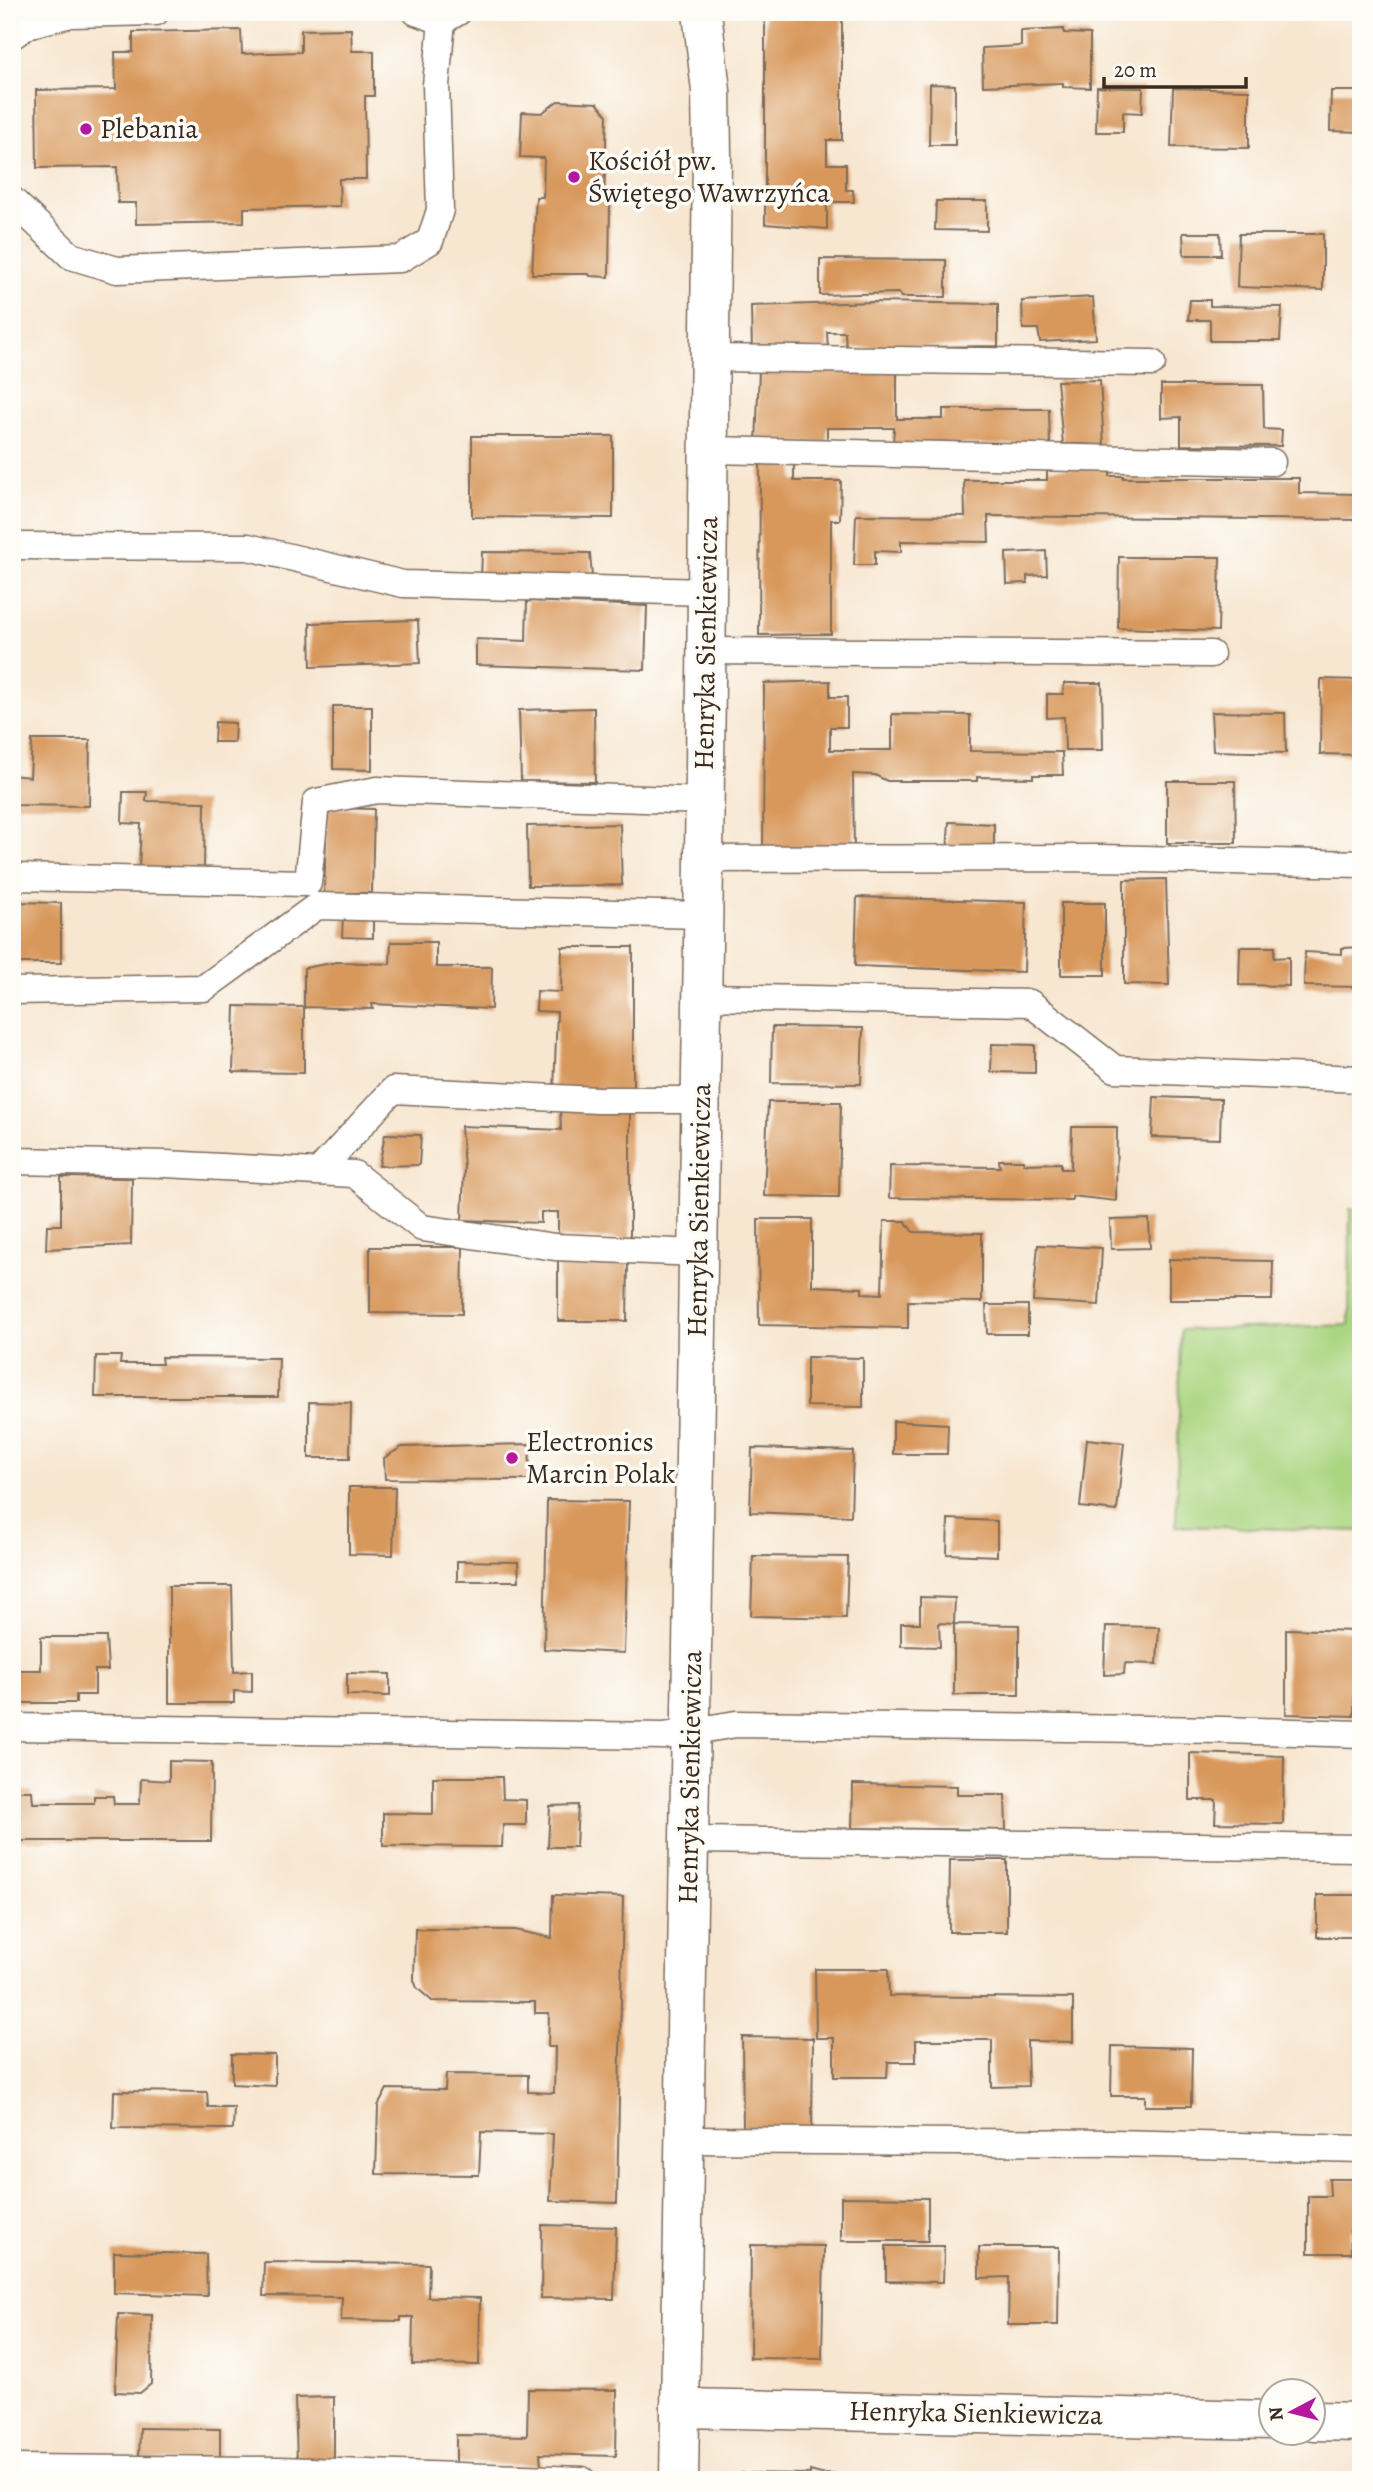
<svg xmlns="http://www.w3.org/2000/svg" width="1373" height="2492" viewBox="0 0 1373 2492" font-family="Alegreya,serif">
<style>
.green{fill:#abd681;stroke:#738050;stroke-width:2}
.building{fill:#d8985c}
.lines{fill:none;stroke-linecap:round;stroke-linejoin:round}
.service-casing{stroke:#7d6c5c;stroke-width:29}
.minor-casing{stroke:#7d6c5c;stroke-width:41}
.tertiary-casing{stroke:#7d6c5c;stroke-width:41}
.service{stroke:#fff;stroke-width:26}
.minor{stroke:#fff;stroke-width:38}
.tertiary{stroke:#fff;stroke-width:38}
.poi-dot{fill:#b5179e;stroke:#fdfcf7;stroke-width:2.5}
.labels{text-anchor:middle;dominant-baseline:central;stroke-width:7;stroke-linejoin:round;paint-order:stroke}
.poi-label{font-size:28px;fill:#3b2a1e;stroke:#fdfcf7;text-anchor:start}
.street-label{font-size:28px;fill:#3b2a1e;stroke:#fdfcf7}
</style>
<rect width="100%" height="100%" fill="#fdfcf7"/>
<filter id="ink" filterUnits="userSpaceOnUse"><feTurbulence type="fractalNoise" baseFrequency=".0143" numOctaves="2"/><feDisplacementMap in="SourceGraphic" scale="14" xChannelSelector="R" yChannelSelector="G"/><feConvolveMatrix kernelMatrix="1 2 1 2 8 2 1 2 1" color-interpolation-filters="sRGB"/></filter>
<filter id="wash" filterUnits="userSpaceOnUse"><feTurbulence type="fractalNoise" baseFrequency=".00686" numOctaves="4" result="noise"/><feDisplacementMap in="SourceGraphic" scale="28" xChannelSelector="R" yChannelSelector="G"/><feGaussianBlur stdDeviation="1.57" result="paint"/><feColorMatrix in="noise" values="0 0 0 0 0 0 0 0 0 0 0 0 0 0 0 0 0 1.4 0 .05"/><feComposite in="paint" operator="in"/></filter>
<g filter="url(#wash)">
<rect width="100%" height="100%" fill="#f7e6d0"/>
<path class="green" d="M 1350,1209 L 1361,1210 L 1361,1531 L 1176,1526 L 1181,1330 L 1349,1325 Z"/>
<g id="blocks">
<path class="building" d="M 765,12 L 842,12 L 842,140 L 827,140 L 827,164 L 846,164 L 846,190 L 853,190 L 854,202 L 827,202 L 827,229 L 765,224 Z
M 351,29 L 352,51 L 374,51 L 374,96 L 365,96 L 366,179 L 339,179 L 340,206 L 244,208 L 244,222 L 136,224 L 136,203 L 118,203 L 117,167 L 37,168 L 36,90 L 116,89 L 115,52 L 133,52 L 133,32 L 241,30 L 242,54 L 301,52 L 301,30 Z
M 1064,29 L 1064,33 L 1090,34 L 1090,88 L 1063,87 L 1063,83 L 983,86 L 982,48 L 1021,46 L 1021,31 Z
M 930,84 L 955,85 L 955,145 L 929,145 Z
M 1097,87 L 1143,88 L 1142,113 L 1123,112 L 1123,132 L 1096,132 Z
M 1173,88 L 1249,90 L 1249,148 L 1171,147 Z
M 1331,91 L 1361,91 L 1361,132 L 1330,131 Z
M 558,101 L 597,103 L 607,115 L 604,199 L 610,200 L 609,277 L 590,276 L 589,274 L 532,274 L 536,197 L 543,197 L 544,158 L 520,157 L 522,112 L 542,113 Z
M 936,201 L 987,201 L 987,231 L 935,230 Z
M 1183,233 L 1220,233 L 1221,255 L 1184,255 Z
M 1239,234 L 1323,234 L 1323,290 L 1237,287 Z
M 820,259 L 946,260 L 946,297 L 901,297 L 899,293 L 820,295 Z
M 1093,297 L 1096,339 L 1040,342 L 1038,329 L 1023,329 L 1022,301 Z
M 1190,300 L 1210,300 L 1210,306 L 1282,307 L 1280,341 L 1210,341 L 1210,320 L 1188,320 Z
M 873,302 L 998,304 L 998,346 L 846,348 L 845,332 L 827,332 L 828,350 L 752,353 L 751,306 Z
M 759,371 L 897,372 L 897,419 L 943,419 L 943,409 L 1049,409 L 1050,445 L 893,444 L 894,428 L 827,428 L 827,443 L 756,443 Z
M 1100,380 L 1104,445 L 1063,444 L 1057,381 Z
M 1161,385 L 1263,385 L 1264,429 L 1282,430 L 1281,446 L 1181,445 L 1181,417 L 1161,418 Z
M 472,436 L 613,436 L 613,518 L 472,517 Z
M 794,463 L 794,481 L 841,481 L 840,520 L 831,520 L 831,634 L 759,635 L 760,464 Z
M 1110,468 L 1110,476 L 1123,476 L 1123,478 L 1299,478 L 1299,493 L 1361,494 L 1361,520 L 988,516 L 989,542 L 901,541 L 901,552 L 875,551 L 875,565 L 854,565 L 856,515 L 965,516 L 964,480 L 1047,480 L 1047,469 Z
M 1046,551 L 1047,575 L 1027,576 L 1027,583 L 1007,584 L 1006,553 Z
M 482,552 L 590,553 L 592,577 L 481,578 Z
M 1119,557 L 1220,557 L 1218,631 L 1118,628 Z
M 527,601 L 647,606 L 645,670 L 476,665 L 476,639 L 526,641 Z
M 418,620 L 420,663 L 311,667 L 310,623 Z
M 1321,679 L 1361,680 L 1361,755 L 1320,754 Z
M 830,681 L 830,697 L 847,697 L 847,727 L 830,727 L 830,750 L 892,750 L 892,714 L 970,715 L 970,751 L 1062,752 L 1063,775 L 1033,775 L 1033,778 L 977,777 L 977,781 L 887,781 L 875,775 L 853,774 L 854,853 L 763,851 L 764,683 Z
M 1064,683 L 1102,683 L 1103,750 L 1065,750 L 1064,717 L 1047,718 L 1047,694 L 1063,694 Z
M 333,706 L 372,706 L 372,770 L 333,769 Z
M 594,708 L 595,782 L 521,781 L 519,710 Z
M 1211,712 L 1285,713 L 1286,753 L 1213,751 Z
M 215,722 L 235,723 L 234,742 L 214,742 Z
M 32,740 L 90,740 L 89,806 L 12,805 L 12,775 L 30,777 Z
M 1167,781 L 1235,781 L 1236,843 L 1167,843 Z
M 123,792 L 147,792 L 146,801 L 205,802 L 204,870 L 139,869 L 141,824 L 122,823 Z
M 327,808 L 374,809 L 372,893 L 324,893 Z
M 949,822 L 994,824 L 994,854 L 947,853 Z
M 620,824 L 622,885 L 528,886 L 527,826 Z
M 1166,879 L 1169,985 L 1124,984 L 1124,880 Z
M 857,897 L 1026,902 L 1024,972 L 855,966 Z
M 12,902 L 61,903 L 61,963 L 12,963 Z
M 1061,903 L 1105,903 L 1105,975 L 1061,975 Z
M 343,916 L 373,916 L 373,938 L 342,937 Z
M 391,942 L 436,942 L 436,967 L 492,967 L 491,1009 L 372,1004 L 373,1009 L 304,1007 L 304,1073 L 233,1072 L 235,1006 L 304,1007 L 304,968 L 337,962 L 390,964 Z
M 562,947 L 633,947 L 633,1092 L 554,1090 L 557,1012 L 536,1011 L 537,991 L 561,992 Z
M 1240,947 L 1275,947 L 1274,958 L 1289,957 L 1289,986 L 1239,985 Z
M 1361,947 L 1361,987 L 1304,986 L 1305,952 L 1342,954 L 1342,948 Z
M 772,1027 L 863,1028 L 861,1084 L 771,1083 Z
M 992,1044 L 1035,1045 L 1035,1073 L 991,1072 Z
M 1154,1097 L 1221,1099 L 1220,1139 L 1152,1137 Z
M 768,1102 L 841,1102 L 839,1197 L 764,1196 Z
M 560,1108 L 630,1109 L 630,1239 L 558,1238 L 558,1212 L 541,1212 L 541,1223 L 462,1220 L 464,1169 L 461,1126 L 561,1130 Z
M 1072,1127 L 1117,1127 L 1116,1201 L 1072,1196 L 1072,1200 L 889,1198 L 890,1166 L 1000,1167 L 999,1160 L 1024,1160 L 1024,1164 L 1061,1163 L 1061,1169 L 1071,1169 Z
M 385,1134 L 421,1135 L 419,1165 L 379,1166 Z
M 61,1177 L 132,1178 L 131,1245 L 46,1249 L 47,1225 L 61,1225 Z
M 758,1219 L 812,1219 L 812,1286 L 862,1288 L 862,1293 L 882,1294 L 884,1221 L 905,1221 L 913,1232 L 982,1233 L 982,1302 L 908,1301 L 908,1328 L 759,1325 Z
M 1149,1219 L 1150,1248 L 1111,1249 L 1110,1220 Z
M 1038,1245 L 1102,1248 L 1099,1305 L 1033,1301 Z
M 370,1247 L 463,1247 L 462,1314 L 370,1313 Z
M 558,1259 L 628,1261 L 627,1321 L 558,1321 Z
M 1169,1259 L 1273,1261 L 1272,1300 L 1169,1300 Z
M 986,1305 L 1028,1305 L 1028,1334 L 987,1334 Z
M 96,1356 L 121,1356 L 120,1364 L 162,1364 L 161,1357 L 279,1358 L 278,1397 L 95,1397 Z
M 807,1357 L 863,1358 L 863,1407 L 807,1406 Z
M 309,1402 L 351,1403 L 350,1458 L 309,1458 Z
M 893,1421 L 948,1424 L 947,1454 L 893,1454 Z
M 1087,1439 L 1124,1443 L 1117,1511 L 1080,1507 Z
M 530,1444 L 529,1480 L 385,1479 L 384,1458 L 402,1447 Z
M 752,1448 L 853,1451 L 851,1516 L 750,1512 Z
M 349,1487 L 395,1487 L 393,1555 L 349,1554 Z
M 547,1500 L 629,1501 L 624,1653 L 544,1649 Z
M 948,1519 L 997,1521 L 997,1556 L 947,1554 Z
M 753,1556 L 848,1557 L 846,1618 L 751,1616 Z
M 457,1561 L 518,1562 L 519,1581 L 457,1581 Z
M 169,1586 L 232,1586 L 234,1672 L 252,1671 L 252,1692 L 234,1691 L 234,1703 L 169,1703 Z
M 920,1597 L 955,1598 L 954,1624 L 939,1623 L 940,1647 L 901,1646 L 901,1623 L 920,1623 Z
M 954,1624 L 1019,1625 L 1019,1695 L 954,1695 Z
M 1106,1626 L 1159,1627 L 1157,1664 L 1125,1663 L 1124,1674 L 1104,1675 Z
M 1286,1629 L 1356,1631 L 1354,1716 L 1286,1714 Z
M 41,1637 L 106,1637 L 108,1670 L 95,1670 L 95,1695 L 76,1695 L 76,1703 L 12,1703 L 12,1670 L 41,1670 Z
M 347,1673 L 390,1674 L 390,1696 L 347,1695 Z
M 1190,1753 L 1284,1756 L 1283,1824 L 1215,1823 L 1216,1800 L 1190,1800 Z
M 169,1761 L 212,1762 L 211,1841 L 12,1841 L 12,1791 L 32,1791 L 33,1803 L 94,1803 L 94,1796 L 113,1796 L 114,1804 L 140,1804 L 141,1779 L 169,1781 Z
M 433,1777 L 502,1777 L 503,1799 L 526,1800 L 526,1825 L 503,1825 L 502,1847 L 383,1846 L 383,1813 L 433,1814 Z
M 853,1784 L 957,1786 L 957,1795 L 1005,1795 L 1006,1830 L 852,1828 Z
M 578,1805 L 576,1847 L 548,1847 L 550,1806 Z
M 950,1860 L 1007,1860 L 1007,1932 L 949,1932 Z
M 553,1895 L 623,1897 L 617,2203 L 550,2201 L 553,2134 L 481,2132 L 479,2175 L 376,2174 L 378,2106 L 387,2089 L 445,2090 L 446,2074 L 528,2075 L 528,2092 L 554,2093 L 555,2047 L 548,2047 L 549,2013 L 535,2013 L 535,2002 L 432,2001 L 417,1988 L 414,1980 L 415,1929 L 515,1930 L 552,1938 Z
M 1317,1895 L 1360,1895 L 1361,1937 L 1317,1937 Z
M 815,1969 L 888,1969 L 889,1996 L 1073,1998 L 1073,2042 L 1027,2041 L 1028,2086 L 992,2087 L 992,2040 L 916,2040 L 916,2062 L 888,2062 L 887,2077 L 834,2077 L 834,2038 L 816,2038 Z
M 742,2037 L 813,2038 L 812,2129 L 743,2129 Z
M 1112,2046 L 1192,2048 L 1191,2106 L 1145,2106 L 1145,2096 L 1111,2096 Z
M 232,2054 L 275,2055 L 275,2086 L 232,2084 Z
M 114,2091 L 207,2092 L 208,2107 L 234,2107 L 233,2129 L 113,2128 Z
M 1329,2179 L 1361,2179 L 1361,2230 L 1350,2230 L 1351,2253 L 1308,2253 L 1308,2196 L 1330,2196 Z
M 841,2197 L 928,2198 L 928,2241 L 841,2241 Z
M 542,2225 L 616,2227 L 614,2299 L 541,2298 Z
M 751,2245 L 824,2246 L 822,2359 L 750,2358 Z
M 886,2246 L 944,2246 L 943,2282 L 886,2281 Z
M 979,2247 L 1059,2247 L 1058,2325 L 1008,2325 L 1009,2277 L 979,2278 Z
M 114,2252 L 206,2254 L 207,2296 L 114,2293 Z
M 264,2262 L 429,2264 L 428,2297 L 480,2298 L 479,2365 L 412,2364 L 413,2317 L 401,2317 L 401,2321 L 341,2320 L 342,2297 L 263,2296 Z
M 118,2314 L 152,2315 L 151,2384 L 140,2393 L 115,2392 Z
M 528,2389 L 617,2390 L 616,2456 L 540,2454 L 541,2465 L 456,2464 L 456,2435 L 527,2436 Z
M 334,2397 L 334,2462 L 297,2462 L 295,2398 Z
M 140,2428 L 220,2429 L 220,2461 L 139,2460 Z
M 810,2471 L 821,2474 L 948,2475 L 947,2480 L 741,2480 L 741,2473 L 810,2474 Z"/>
</g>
</g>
<g filter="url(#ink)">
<use href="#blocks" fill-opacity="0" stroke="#7d6c5c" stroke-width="2"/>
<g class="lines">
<defs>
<path id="service" d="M 416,12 L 442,21 L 458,12
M 12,36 L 30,24 L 71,14 L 156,12
M 12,200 L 71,256 L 117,270 L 400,259 L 430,241 L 440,210 L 436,85 L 442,21
M 710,358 L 1152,363
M 708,450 L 1272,462
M 12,546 L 248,547 L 403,584 L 707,592
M 706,651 L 1211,654
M 704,859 L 1101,858 L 1361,864
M 12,877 L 308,883 L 316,802 L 377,790 L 705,801
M 12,991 L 204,988 L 317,906 L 704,915
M 703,997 L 1030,1003 L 1115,1069 L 1361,1079
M 12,1161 L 166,1164 L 354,1174 L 422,1228 L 555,1247 L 698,1253
M 318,1172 L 393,1090 L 597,1100 L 701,1100
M 12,1727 L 664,1736 L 736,1724 L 1224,1730 L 1361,1734
M 689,1840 L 1361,1848
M 684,2140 L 1113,2143 L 1361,2149
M 12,2468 L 279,2470 L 582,2480"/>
<path id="minor" d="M 680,2408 L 1272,2420
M 1314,2421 L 1361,2422"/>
<path id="tertiary" d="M 679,2480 L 703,945 L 712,156 L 711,91 L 702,12"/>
</defs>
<use href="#service" class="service-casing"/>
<use href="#minor" class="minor-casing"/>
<use href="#tertiary" class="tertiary-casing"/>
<use href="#service" class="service"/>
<use href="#minor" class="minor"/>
<use href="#tertiary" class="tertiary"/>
</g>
</g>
<g class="poi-dot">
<circle cx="86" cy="129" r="7"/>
<circle cx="574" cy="177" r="7"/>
<circle cx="512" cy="1458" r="7"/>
</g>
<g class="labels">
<g class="poi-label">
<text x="100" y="129">Plebania</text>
<text x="588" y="161">Kościół pw.<tspan x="588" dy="32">Świętego Wawrzyńca</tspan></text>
<text x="526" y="1442">Electronics<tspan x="526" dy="32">Marcin Polak</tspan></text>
</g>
<g class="street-label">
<text transform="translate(706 643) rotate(-89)">Henryka Sienkiewicza</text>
<text transform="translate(699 1210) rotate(-89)">Henryka Sienkiewicza</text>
<text transform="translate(690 1777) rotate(-89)">Henryka Sienkiewicza</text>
<text transform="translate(976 2413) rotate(1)">Henryka Sienkiewicza</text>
</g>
</g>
<rect width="1373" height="2492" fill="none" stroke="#fdfcf7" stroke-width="42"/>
<g transform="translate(1292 2412) rotate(263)"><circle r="33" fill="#fdfcf7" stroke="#afa8a0" stroke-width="2"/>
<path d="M0-5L12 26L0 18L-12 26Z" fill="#b5179e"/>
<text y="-10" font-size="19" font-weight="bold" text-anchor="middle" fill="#3b2a1e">N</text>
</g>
<path d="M1104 77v10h142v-10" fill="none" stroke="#3b2a1e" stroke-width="3.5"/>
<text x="1114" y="77" font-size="21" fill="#3b2a1e" stroke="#fdfcf7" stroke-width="5" paint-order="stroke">20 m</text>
</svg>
